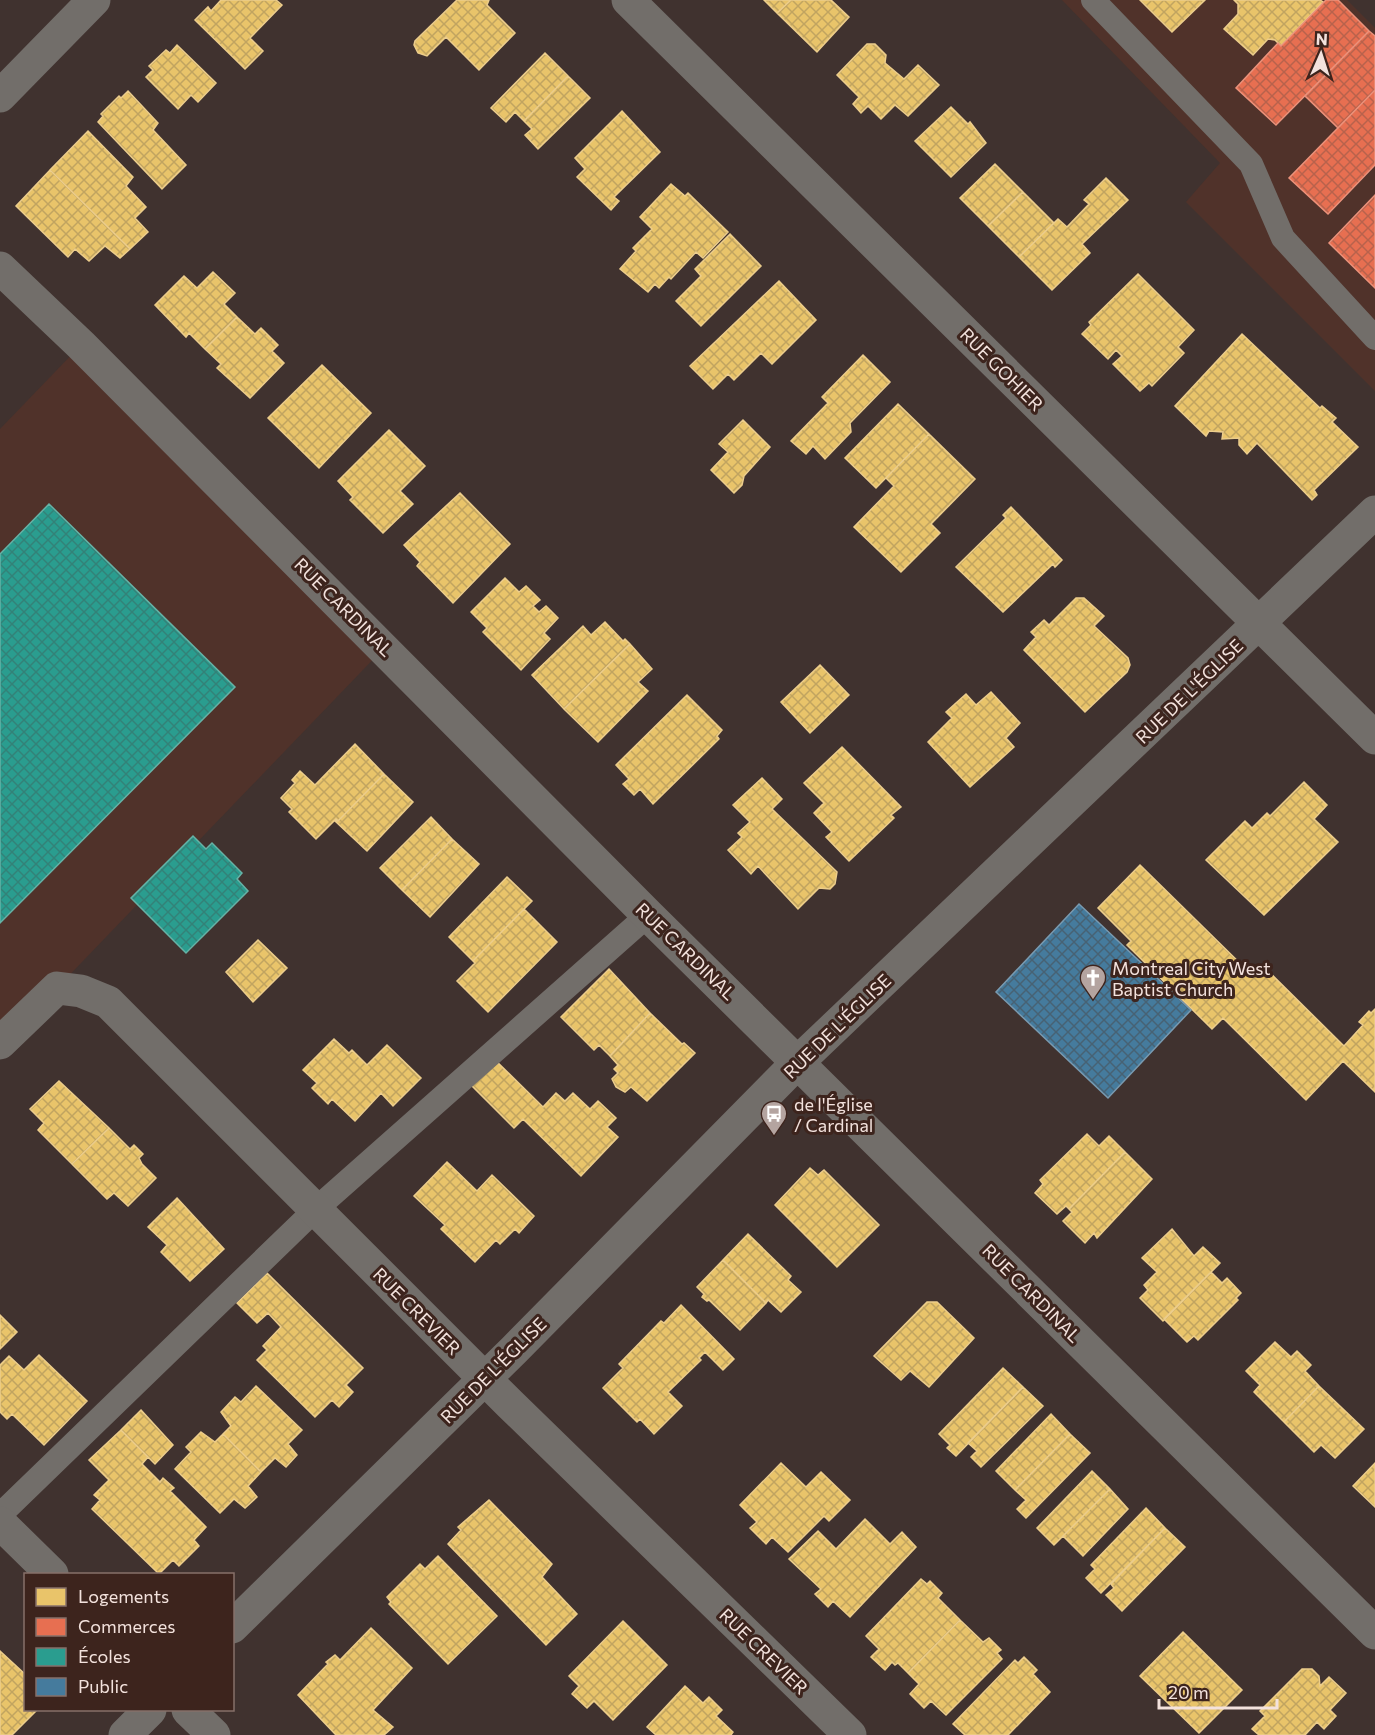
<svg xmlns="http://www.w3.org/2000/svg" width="1375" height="1735" viewBox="0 0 1375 1735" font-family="Commissioner,sans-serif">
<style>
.built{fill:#50322a}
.homes{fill:url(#homes-cross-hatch);stroke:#eccd8c;stroke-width:1.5}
.shops{fill:url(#shops-cross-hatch);stroke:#eb927b;stroke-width:1.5}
.schools{fill:url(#schools-cross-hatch);stroke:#66b2a6;stroke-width:1.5}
.public{fill:url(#public-cross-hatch);stroke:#799ab0;stroke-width:1.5}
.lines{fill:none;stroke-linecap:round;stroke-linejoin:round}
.lane{stroke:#726e6a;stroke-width:24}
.street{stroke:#726e6a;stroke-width:33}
.labels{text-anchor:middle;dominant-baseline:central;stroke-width:6;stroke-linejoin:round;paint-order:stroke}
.street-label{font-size:18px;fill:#f3e2dd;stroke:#3d241d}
.poi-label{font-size:18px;fill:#f3e2dd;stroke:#3d241d;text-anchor:start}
</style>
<defs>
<pattern id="homes-cross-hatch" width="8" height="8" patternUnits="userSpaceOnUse" patternTransform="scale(1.5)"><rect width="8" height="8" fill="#e9c46a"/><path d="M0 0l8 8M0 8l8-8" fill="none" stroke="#c1a460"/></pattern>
<pattern id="shops-cross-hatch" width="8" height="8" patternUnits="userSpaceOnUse" patternTransform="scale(1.5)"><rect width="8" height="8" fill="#e76f51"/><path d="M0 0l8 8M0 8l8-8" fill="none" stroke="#b8624c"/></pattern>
<pattern id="schools-cross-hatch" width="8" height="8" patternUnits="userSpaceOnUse" patternTransform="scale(1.5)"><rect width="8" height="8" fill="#2a9d8f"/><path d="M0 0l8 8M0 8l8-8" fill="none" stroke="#338278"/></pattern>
<pattern id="public-cross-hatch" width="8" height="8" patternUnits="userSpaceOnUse" patternTransform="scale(1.5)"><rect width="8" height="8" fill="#457b9d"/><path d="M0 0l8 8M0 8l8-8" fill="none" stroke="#476274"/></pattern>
</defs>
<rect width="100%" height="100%" fill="#40322f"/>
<path class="built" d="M 1062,0 L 1347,0 L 1375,28 L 1375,391 L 1186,202 L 1220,163 Z
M 81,345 L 385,647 L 57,988 L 0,1043 L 0,429 Z"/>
<path class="homes" d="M 221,0 L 276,0 L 282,5 L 250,38 L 263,51 L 245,69 L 195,20 L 208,7 L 211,11 Z
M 457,0 L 489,0 L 487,5 L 515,33 L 479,70 L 446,37 L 427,56 L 418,53 L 414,45 L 415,41 Z
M 764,0 L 791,0 L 777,13 Z
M 791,0 L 831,0 L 849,17 L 817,52 L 777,13 Z
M 1140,0 L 1205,0 L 1172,32 Z
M 1234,0 L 1320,0 L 1323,2 L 1281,46 L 1275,40 L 1268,39 L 1253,55 L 1224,29 L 1238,14 L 1238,4 Z
M 867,44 L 875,44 L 886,55 L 885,63 L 904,79 L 918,65 L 939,85 L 908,116 L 895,105 L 881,119 L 868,106 L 861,113 L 853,104 L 859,97 L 837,75 Z
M 177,45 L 216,83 L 198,102 L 191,95 L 178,109 L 146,77 L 153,70 L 149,66 L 166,50 L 170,53 Z
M 545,53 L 568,76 L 524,121 L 515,112 L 506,122 L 491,108 Z
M 568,76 L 590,98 L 538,149 L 525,135 L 532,129 L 524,121 Z
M 128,91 L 158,123 L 153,130 L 186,165 L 162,189 L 98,122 L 103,116 L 101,114 L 119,96 L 121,98 Z
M 951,107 L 968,124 L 970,122 L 986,143 L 951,177 L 915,141 Z
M 622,111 L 660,152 L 614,197 L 619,201 L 611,210 L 577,177 L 585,169 L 575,158 Z
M 88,131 L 133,177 L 126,186 L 146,207 L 135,218 L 148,232 L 130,249 L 50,170 Z
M 995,164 L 1023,192 L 988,226 L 960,198 Z
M 50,170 L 130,249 L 120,258 L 105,246 L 89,261 L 75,249 L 68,257 L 16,206 Z
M 1106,178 L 1128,200 L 1082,244 L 1090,253 L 1052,290 L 1019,257 L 1058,219 L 1067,227 L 1089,204 L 1084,200 Z
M 671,184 L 685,196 L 688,193 L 728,232 L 703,258 L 696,252 L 671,279 L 669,277 L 659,288 L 655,284 L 648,292 L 620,269 L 636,251 L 633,248 L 652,229 L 640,217 Z
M 1023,192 L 1054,223 L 1019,257 L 988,226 Z
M 730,234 L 761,266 L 701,326 L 676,301 L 701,276 L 695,269 Z
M 213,272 L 235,293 L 224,304 L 237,317 L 205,349 L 189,333 L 186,337 L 155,305 L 184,276 L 197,288 Z
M 1138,274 L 1194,330 L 1178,347 L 1184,353 L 1152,386 L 1149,383 L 1140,391 L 1113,364 L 1122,356 L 1116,350 L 1108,359 L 1082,334 L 1091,325 L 1089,322 Z
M 779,281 L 816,320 L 772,364 L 761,353 L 734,380 L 728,374 L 713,389 L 690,366 Z
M 237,317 L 255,334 L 261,328 L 278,345 L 272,351 L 284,363 L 250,398 L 217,368 L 221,364 L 205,349 Z
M 1242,334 L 1320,408 L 1322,406 L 1336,418 L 1332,422 L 1358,447 L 1314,490 L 1317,495 L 1312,500 L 1257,443 L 1247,454 L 1239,445 L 1239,438 L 1222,439 L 1223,432 L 1209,431 L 1206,436 L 1175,406 Z
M 863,355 L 890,382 L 850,423 L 851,432 L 825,459 L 813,446 L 806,454 L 791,441 L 828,403 L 822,397 Z
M 322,365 L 371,413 L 319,468 L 268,418 Z
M 898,404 L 929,434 L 876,488 L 845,458 Z
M 743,420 L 770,447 L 744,476 L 742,485 L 734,493 L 711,470 L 728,452 L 719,444 Z
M 389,430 L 425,466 L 400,491 L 413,504 L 383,533 L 350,500 L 353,497 L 338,481 Z
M 929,434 L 975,479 L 931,524 L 940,533 L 901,572 L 854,527 L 894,486 L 886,478 Z
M 460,493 L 510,544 L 453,603 L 417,566 L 420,562 L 404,545 Z
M 1011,507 L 1062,560 L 1055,567 L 1053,564 L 1003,612 L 956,567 L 1006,518 L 1003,515 Z
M 505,578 L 519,592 L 526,586 L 540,600 L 533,606 L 539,612 L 546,606 L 558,618 L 544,633 L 550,639 L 521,670 L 483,632 L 487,628 L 471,612 Z
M 1076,598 L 1084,598 L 1104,616 L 1094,626 L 1128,658 L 1130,665 L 1127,672 L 1085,712 L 1024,650 L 1036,637 L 1031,632 L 1044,620 L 1049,625 Z
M 605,622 L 623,641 L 625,639 L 630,644 L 564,709 L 532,675 L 583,626 L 591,635 Z
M 630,644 L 652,669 L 638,682 L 648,691 L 598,742 L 564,709 Z
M 820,665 L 849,695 L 810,733 L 781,702 Z
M 991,692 L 1020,723 L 1006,738 L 1014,747 L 970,787 L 928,742 L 952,718 L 946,712 L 966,694 L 976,705 Z
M 687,695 L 722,730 L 717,736 L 719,739 L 653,804 L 640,789 L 634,795 L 623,784 L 629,779 L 616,765 Z
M 355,744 L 384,774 L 338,821 L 336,819 L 316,839 L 289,812 L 292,809 L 281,798 L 295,783 L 292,780 L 300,771 L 315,785 Z
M 842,747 L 901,807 L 891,815 L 894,818 L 849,861 L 826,837 L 832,832 L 814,813 L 824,803 L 804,783 Z
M 384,774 L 413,802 L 367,851 L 335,821 L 338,821 Z
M 762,778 L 782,799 L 772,809 L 837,872 L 835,884 L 830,889 L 819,888 L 798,909 L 758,866 L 751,874 L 728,850 L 742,837 L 738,833 L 750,822 L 733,805 Z
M 1304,782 L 1327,805 L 1314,819 L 1338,842 L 1264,915 L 1206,860 L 1245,821 L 1252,828 L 1267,813 L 1270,816 Z
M 431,817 L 452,839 L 402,890 L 380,868 Z
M 452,839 L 479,864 L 430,917 L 402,890 Z
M 1140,865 L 1254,977 L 1264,967 L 1344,1046 L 1363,1025 L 1359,1022 L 1369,1011 L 1371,1013 L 1375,1009 L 1375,1092 L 1343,1061 L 1306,1100 L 1223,1018 L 1212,1029 L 1127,945 L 1131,941 L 1098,908 Z
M 507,877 L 532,901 L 473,961 L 449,937 Z
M 524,909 L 557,942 L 488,1012 L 457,981 L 475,963 L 473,961 Z
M 258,940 L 287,968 L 253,1002 L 226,972 Z
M 609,969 L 650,1013 L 610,1056 L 599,1045 L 594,1050 L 561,1017 Z
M 650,1013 L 682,1044 L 684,1043 L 695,1053 L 647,1101 L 631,1087 L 625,1092 L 616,1087 L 612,1079 L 618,1073 L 614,1069 L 618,1065 L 610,1056 Z
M 334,1039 L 349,1053 L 352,1050 L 367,1065 L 387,1045 L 421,1078 L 393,1106 L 381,1093 L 355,1121 L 332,1099 L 328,1104 L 312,1088 L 317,1083 L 303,1070 Z
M 491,1056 L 543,1107 L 556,1093 L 565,1101 L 573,1093 L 590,1109 L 598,1101 L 616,1118 L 607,1127 L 618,1137 L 581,1176 L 523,1119 L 514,1128 L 467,1081 Z
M 59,1081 L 109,1128 L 72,1164 L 38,1130 L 44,1123 L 30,1109 Z
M 109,1128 L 130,1149 L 134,1145 L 143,1154 L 139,1158 L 142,1164 L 156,1178 L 128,1206 L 114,1193 L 107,1199 L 72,1164 Z
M 1087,1134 L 1099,1146 L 1109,1136 L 1125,1152 L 1069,1209 L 1066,1206 L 1057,1214 L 1035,1193 L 1043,1184 L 1040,1180 Z
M 1125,1152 L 1152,1179 L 1097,1238 L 1094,1233 L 1085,1243 L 1063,1221 L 1072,1212 L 1069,1209 Z
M 447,1162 L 477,1191 L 492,1175 L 534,1216 L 519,1233 L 515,1229 L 500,1244 L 496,1240 L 475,1262 L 441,1229 L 445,1225 L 414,1196 Z
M 810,1168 L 818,1175 L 824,1170 L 879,1225 L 837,1267 L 775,1205 Z
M 177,1198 L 224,1249 L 190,1281 L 161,1252 L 167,1245 L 148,1227 Z
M 1172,1229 L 1194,1256 L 1203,1247 L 1220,1263 L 1163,1321 L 1140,1298 L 1148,1290 L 1144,1285 L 1157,1272 L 1142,1258 Z
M 748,1234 L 791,1276 L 788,1280 L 801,1292 L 781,1312 L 768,1300 L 766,1303 L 723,1260 Z
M 723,1260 L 766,1303 L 740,1330 L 709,1300 L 707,1301 L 702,1297 L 704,1294 L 697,1287 Z
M 1211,1272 L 1222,1283 L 1227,1278 L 1241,1293 L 1236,1298 L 1238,1300 L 1198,1340 L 1194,1336 L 1187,1342 L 1164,1319 Z
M 267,1273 L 363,1368 L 346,1385 L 353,1392 L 339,1407 L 332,1400 L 315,1417 L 257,1360 L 267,1350 L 263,1346 L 281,1327 L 268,1313 L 257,1323 L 237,1303 Z
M 927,1302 L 937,1302 L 974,1338 L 929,1387 L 910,1371 L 901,1380 L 874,1356 Z
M 681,1305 L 734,1359 L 723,1370 L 705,1352 L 699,1358 L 701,1360 L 668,1392 L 682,1406 L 654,1434 L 640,1419 L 637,1422 L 603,1388 L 623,1368 L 619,1364 L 661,1321 L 664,1323 Z
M 0,1315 L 17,1332 L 0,1349 Z
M 1275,1342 L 1291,1357 L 1297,1351 L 1311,1365 L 1305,1371 L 1319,1386 L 1284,1422 L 1254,1392 L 1260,1385 L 1246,1371 Z
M 39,1355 L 87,1401 L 44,1445 L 12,1414 L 7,1419 L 0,1412 L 0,1365 L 9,1356 L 24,1370 Z
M 1003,1368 L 1023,1387 L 956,1456 L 947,1448 L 950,1445 L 939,1434 Z
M 256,1386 L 302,1430 L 288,1444 L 297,1455 L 286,1467 L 275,1458 L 261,1472 L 223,1434 L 231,1426 L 221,1412 L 235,1397 L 241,1402 Z
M 1319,1386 L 1364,1429 L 1335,1458 L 1321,1445 L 1314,1452 L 1284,1422 Z
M 1023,1387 L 1043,1406 L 981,1467 L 971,1457 L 977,1451 L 968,1443 Z
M 141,1410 L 173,1445 L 155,1464 L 121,1430 Z
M 1051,1414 L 1070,1434 L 1015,1490 L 996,1471 Z
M 121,1430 L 148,1457 L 142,1464 L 160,1482 L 163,1478 L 174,1488 L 170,1491 L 206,1527 L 194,1540 L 199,1546 L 179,1566 L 173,1560 L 159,1574 L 92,1509 L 100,1500 L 94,1495 L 109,1480 L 89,1460 Z
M 201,1432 L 215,1442 L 223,1434 L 261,1472 L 248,1486 L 257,1497 L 245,1508 L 234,1499 L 220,1513 L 175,1469 L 191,1452 L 186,1447 Z
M 1070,1434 L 1090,1453 L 1026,1518 L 1017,1509 L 1026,1500 L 1015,1490 Z
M 781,1463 L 806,1487 L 821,1472 L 850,1500 L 829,1521 L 824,1516 L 788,1552 L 772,1537 L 766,1544 L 750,1528 L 757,1522 L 740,1505 Z
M 1375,1463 L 1375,1507 L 1353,1486 Z
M 1092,1471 L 1110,1489 L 1054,1545 L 1037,1528 Z
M 1110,1489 L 1128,1509 L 1083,1556 L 1063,1536 Z
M 489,1500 L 552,1564 L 542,1577 L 577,1614 L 546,1645 L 448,1544 L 461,1530 L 458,1527 Z
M 1146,1508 L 1165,1528 L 1101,1593 L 1086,1578 L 1095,1569 L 1091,1565 Z
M 865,1519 L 890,1544 L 902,1532 L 916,1547 L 850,1617 L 833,1601 L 828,1607 L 815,1594 L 821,1589 L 789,1559 L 818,1531 L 836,1549 Z
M 1165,1528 L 1185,1547 L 1122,1611 L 1106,1595 L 1114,1588 L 1111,1584 Z
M 438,1556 L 497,1616 L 448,1664 L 389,1604 L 391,1602 L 387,1597 L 420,1564 L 425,1569 Z
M 921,1579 L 927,1584 L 930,1581 L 942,1593 L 938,1598 L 960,1620 L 908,1673 L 898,1663 L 895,1665 L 892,1662 L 885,1670 L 871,1657 L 879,1649 L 866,1636 Z
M 960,1620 L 983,1642 L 989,1638 L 1001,1650 L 997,1653 L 1002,1659 L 946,1715 L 931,1701 L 924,1708 L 910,1694 L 919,1684 L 908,1673 Z
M 623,1621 L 667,1665 L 613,1720 L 594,1701 L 587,1708 L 572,1694 L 579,1686 L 569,1676 Z
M 371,1628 L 412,1668 L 373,1710 L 393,1727 L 384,1735 L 336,1735 L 298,1695 L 328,1664 L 326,1662 L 335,1655 L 340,1660 Z
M 1183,1632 L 1242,1690 L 1199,1733 L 1140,1676 Z
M 0,1651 L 26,1675 L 26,1710 L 37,1710 L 12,1735 L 0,1735 Z
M 1024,1657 L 1037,1670 L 1033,1674 L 1050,1692 L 1008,1735 L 965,1735 L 953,1724 L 1015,1660 L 1018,1663 Z
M 1302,1669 L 1312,1669 L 1319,1676 L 1320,1686 L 1329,1677 L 1346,1693 L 1330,1710 L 1336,1716 L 1324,1729 L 1317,1722 L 1305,1735 L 1259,1735 L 1252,1729 L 1265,1716 L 1260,1711 Z
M 685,1686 L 703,1703 L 709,1697 L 722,1710 L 716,1716 L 733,1732 L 731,1735 L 656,1735 L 647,1727 Z"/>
<path class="shops" d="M 1326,0 L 1338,0 L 1369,31 L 1276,125 L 1236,88 L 1278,43 L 1281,46 Z
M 1369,31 L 1375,36 L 1375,90 L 1338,128 L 1305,96 Z
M 1375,90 L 1375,165 L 1328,214 L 1289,178 Z
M 1375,195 L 1375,288 L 1329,243 Z"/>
<path class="schools" d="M 49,504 L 235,687 L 0,923 L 0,554 Z
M 193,836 L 206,849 L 212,843 L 242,873 L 237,879 L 248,891 L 186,953 L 131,898 Z"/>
<path class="public" d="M 1079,904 L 1191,1010 L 1108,1098 L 996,992 Z"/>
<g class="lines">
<path class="lane" d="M 1093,0 L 1251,164 L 1283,238 L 1375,338
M 0,1515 L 316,1209 L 648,915"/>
<path class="street" d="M 628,0 L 1375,738
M 0,96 L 94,0
M 0,268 L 81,345 L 648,915 L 1375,1633
M 0,1043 L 57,988 L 81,991 L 108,1002 L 510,1404 L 850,1735
M 0,1523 L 52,1574
M 232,1627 L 514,1350 L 799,1061 L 1375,512
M 188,1710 L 214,1735
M 125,1735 L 150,1710"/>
</g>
<defs>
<symbol id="church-pin" viewBox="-11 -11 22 30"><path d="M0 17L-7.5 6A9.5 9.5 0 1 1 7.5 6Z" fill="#b4a4a0" stroke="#3d241d"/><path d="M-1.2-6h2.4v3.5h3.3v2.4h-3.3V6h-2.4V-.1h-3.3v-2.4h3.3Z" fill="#fff"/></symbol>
<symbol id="bus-pin" viewBox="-11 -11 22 30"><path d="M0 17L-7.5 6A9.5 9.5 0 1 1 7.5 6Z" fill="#b4a4a0" stroke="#3d241d"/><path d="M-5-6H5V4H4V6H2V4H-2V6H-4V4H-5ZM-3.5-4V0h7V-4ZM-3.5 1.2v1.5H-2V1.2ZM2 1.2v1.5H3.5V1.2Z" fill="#fff"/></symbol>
</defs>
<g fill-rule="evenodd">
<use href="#church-pin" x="1078" y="963" width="30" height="40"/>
<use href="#bus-pin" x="759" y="1099" width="30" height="40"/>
</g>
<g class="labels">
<g class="street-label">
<text transform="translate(1002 369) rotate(45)">RUE GOHIER</text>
<text transform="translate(344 607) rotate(45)">RUE CARDINAL</text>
<text transform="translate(1189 691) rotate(-44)">RUE DE L'ÉGLISE</text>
<text transform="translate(686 951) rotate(44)">RUE CARDINAL</text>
<text transform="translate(837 1026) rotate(-44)">RUE DE L'ÉGLISE</text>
<text transform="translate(1032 1293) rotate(45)">RUE CARDINAL</text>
<text transform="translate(417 1311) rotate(45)">RUE CREVIER</text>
<text transform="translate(493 1370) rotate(-45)">RUE DE L'ÉGLISE</text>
<text transform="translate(764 1651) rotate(44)">RUE CREVIER</text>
</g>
<g class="poi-label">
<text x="1112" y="968">Montreal City West<tspan x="1112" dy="21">Baptist Church</tspan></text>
<text x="794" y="1104">de l'Église<tspan x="794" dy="21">/ Cardinal</tspan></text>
</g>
</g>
<rect x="24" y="1573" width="210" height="138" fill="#3d241d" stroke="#86706a" stroke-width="1.5"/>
<rect x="36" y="1588" width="30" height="18" fill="#e9c46a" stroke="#86706a" stroke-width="1.5"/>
<text x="78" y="1603" font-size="18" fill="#f3e2dd">Logements</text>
<rect x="36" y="1618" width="30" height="18" fill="#e76f51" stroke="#86706a" stroke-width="1.5"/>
<text x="78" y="1633" font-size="18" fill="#f3e2dd">Commerces</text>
<rect x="36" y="1648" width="30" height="18" fill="#2a9d8f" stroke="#86706a" stroke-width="1.5"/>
<text x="78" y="1663" font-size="18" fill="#f3e2dd">Écoles</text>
<rect x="36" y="1678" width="30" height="18" fill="#457b9d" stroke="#86706a" stroke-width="1.5"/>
<text x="78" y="1693" font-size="18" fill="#f3e2dd">Public</text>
<g transform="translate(1321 54) rotate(3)" stroke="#3d241d" stroke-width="4.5" paint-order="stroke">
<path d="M0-4.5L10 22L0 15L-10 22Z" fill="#f3e2dd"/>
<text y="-9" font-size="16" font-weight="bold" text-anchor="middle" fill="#f3e2dd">N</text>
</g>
<path d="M1159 1699v9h118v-9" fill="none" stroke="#f3e2dd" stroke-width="3"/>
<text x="1168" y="1699" font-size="18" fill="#f3e2dd" stroke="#3d241d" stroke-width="4.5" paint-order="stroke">20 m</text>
</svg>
